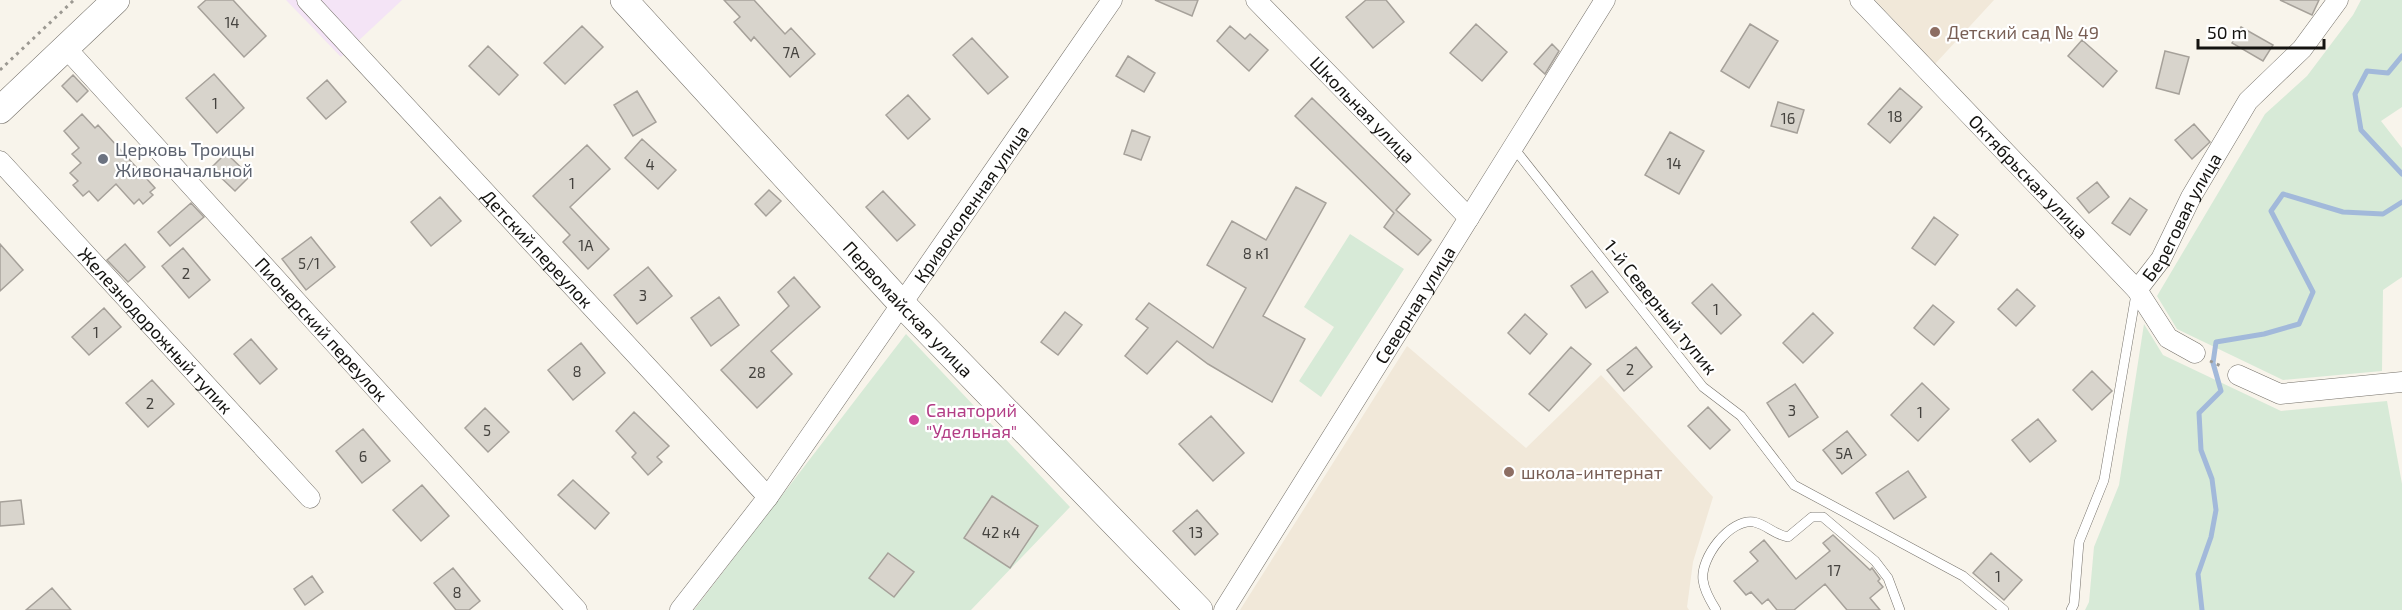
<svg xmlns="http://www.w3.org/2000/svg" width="2402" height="610" viewBox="0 0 2402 610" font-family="'Exo 2',sans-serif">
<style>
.commercial{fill:#f4e4f6}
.built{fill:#f1e8d9}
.green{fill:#d7ead7}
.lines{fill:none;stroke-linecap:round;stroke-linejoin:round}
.stream{stroke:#a2b9da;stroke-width:5}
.building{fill:#d8d4cc;stroke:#a6a19a;stroke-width:1.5}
.lane-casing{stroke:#747069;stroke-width:10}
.street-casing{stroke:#747069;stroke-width:21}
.secondary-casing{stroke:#747069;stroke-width:28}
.path{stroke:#9c9992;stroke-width:3;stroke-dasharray:3 4.5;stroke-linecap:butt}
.lane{stroke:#fff;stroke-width:9}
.street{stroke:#fff;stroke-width:20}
.secondary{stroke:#fff;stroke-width:27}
.education-dot{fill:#8d6e63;stroke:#fff;stroke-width:2}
.worship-dot{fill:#6b7280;stroke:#fff;stroke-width:2}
.hotel-dot{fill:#d1479c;stroke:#fff;stroke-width:2}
.labels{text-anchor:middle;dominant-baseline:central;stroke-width:4.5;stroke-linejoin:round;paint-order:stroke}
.number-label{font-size:15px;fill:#45433f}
.education-label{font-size:18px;fill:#785e54;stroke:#fff;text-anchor:start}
.street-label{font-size:18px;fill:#141310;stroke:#fff}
.worship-label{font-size:18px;fill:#5b616d;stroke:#fff;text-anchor:start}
.hotel-label{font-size:18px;fill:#b23c85;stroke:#fff;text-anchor:start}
</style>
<rect width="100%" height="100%" fill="#f8f4eb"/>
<path class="commercial" d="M 286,0 L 402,0 L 341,57 Z"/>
<path class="built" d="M 1875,0 L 1994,0 L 1935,64 Z
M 1407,346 L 1526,448 L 1601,375 L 1713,497 L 1693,562 L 1687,607 L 1689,610 L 1240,610 Z"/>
<path class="green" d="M 2361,0 L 2402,0 L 2402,107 L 2381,121 L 2402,148 L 2402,277 L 2383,290 L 2382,371 L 2283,380 L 2177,329 L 2157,296 L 2265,114 L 2307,76 L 2353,15 Z
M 1350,234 L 1404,269 L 1321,397 L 1299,381 L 1334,327 L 1304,307 Z
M 2144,324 L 2163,355 L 2281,411 L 2387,401 L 2402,484 L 2402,610 L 2085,610 L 2089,602 L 2094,547 L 2119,485 Z
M 906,334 L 1070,507 L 971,610 L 694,610 Z"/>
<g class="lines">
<path class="stream" d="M 2402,56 L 2388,73 L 2367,71 L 2355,94 L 2361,130 L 2402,174
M 2202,610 L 2198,574 L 2211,537 L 2216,510 L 2212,479 L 2201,450 L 2199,413 L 2221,391 L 2213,363 L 2216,342 L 2264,334 L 2299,324 L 2313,292 L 2271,211 L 2283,194 L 2343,212 L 2383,214 L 2402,202"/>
</g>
<path class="building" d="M 206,0 L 233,0 L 266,36 L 244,57 L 198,7 Z
M 724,0 L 754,0 L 785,34 L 791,28 L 815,54 L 790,77 L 754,37 L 751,41 L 734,22 L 740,17 Z
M 1155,0 L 1198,0 L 1192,16 Z
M 1366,0 L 1386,0 L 1404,22 L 1373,48 L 1346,17 Z
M 2280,0 L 2319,0 L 2312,15 Z
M 1476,24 L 1507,52 L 1482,81 L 1450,53 Z
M 1750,24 L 1778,41 L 1749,88 L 1721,71 Z
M 582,26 L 603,47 L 565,84 L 544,63 Z
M 1230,26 L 1245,39 L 1250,34 L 1268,50 L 1249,71 L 1217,41 Z
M 2241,27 L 2273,45 L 2263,61 L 2232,43 Z
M 972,38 L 1008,77 L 988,94 L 953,55 Z
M 2082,40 L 2117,71 L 2103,87 L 2068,56 Z
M 1552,44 L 1559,51 L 1545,74 L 1534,64 Z
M 488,46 L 518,75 L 499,95 L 469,66 Z
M 2165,51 L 2189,57 L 2179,94 L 2156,88 Z
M 1128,56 L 1155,73 L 1144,92 L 1116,76 Z
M 214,74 L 244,108 L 217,133 L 186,98 Z
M 73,75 L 88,91 L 77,102 L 62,86 Z
M 327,80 L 346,102 L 326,119 L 307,98 Z
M 1900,88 L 1922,107 L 1890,143 L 1868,124 Z
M 637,91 L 656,122 L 633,136 L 614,105 Z
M 908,95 L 930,119 L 908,139 L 886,115 Z
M 1312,98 L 1410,194 L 1396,210 L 1431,240 L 1418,255 L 1384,227 L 1394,213 L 1295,116 Z
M 1778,102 L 1804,110 L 1797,133 L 1771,126 Z
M 82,114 L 95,128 L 98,125 L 155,188 L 150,192 L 153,195 L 143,204 L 139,199 L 134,204 L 116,184 L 98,201 L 89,191 L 83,196 L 73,185 L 78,181 L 70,173 L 81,163 L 72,154 L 79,148 L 64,131 Z
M 2194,124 L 2210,142 L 2192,159 L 2175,140 Z
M 1132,130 L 1150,137 L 1141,160 L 1124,154 Z
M 1670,132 L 1704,151 L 1679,194 L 1645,175 Z
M 642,139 L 676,170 L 658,189 L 625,158 Z
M 587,145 L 610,169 L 570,207 L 609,249 L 588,269 L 563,242 L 570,235 L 533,196 Z
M 226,153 L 250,176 L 235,191 L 211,168 Z
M 2097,182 L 2109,197 L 2089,213 L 2077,198 Z
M 1296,187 L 1326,203 L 1263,316 L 1305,339 L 1272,402 L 1208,364 L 1177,341 L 1147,374 L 1125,356 L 1148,328 L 1136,319 L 1149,303 L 1213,348 L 1246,288 L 1207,265 L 1232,221 L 1266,240 Z
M 769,190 L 781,201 L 766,216 L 755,204 Z
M 883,191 L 915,225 L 897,241 L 866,207 Z
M 440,197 L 461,221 L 431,246 L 411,222 Z
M 2130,198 L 2147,210 L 2130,235 L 2112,223 Z
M 191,203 L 204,217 L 170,246 L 158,232 Z
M 1934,217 L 1958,235 L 1935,265 L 1912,248 Z
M 311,237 L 335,267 L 306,290 L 282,259 Z
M 0,244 L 23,270 L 0,291 Z
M 125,244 L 145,267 L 128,282 L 107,260 Z
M 183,248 L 210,280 L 189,298 L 162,266 Z
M 648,267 L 672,296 L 637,324 L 614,295 Z
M 1592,271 L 1608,292 L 1586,308 L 1571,286 Z
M 794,277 L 820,307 L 771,351 L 792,374 L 757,408 L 721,370 L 789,306 L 778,292 Z
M 1712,284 L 1741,315 L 1721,334 L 1692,303 Z
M 2017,289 L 2035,306 L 2016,326 L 1998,309 Z
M 719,297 L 739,325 L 711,346 L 691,318 Z
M 1933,305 L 1954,322 L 1934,345 L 1914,328 Z
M 104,308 L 121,327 L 89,355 L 72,337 Z
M 1065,312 L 1082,325 L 1058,355 L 1041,342 Z
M 1813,313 L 1833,333 L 1803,363 L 1783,343 Z
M 1525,314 L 1547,334 L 1530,354 L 1508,333 Z
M 251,339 L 277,369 L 260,384 L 234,354 Z
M 581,343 L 605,373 L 573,400 L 548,370 Z
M 1571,347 L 1591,364 L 1549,411 L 1529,394 Z
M 1636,347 L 1652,367 L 1624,391 L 1607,370 Z
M 2092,371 L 2112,391 L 2092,410 L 2073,390 Z
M 152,380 L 174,404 L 148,427 L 126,403 Z
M 1922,383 L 1949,409 L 1918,441 L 1891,415 Z
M 1795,384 L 1818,417 L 1789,437 L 1767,403 Z
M 1708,407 L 1730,430 L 1710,449 L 1688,426 Z
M 485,408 L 509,432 L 488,452 L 465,428 Z
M 634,412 L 669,446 L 657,457 L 662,462 L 648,475 L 632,457 L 636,453 L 616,431 Z
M 1211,416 L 1244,453 L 1213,481 L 1179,444 Z
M 2038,419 L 2056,441 L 2030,462 L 2012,440 Z
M 363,429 L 390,461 L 362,483 L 336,451 Z
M 1847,431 L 1866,455 L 1842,474 L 1823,450 Z
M 1908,471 L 1926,497 L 1894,519 L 1876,493 Z
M 573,480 L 609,513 L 595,529 L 558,495 Z
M 422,485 L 449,516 L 421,541 L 393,510 Z
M 992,496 L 1038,526 L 1010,568 L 964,538 Z
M 21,500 L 24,524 L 0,526 L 0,502 Z
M 1197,510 L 1218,534 L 1195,555 L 1173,531 Z
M 1833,535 L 1870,570 L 1872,568 L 1880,579 L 1878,581 L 1883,587 L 1870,598 L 1880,610 L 1847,610 L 1825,584 L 1794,610 L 1777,610 L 1768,599 L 1762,604 L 1751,592 L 1746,595 L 1734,581 L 1758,561 L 1750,552 L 1764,540 L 1796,579 L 1830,551 L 1823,543 Z
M 888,553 L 914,572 L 894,597 L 869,578 Z
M 1991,553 L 2022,580 L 2004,600 L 1973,573 Z
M 453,568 L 480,601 L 469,610 L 456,610 L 434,583 Z
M 312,576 L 323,592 L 305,605 L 294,589 Z
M 52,588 L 71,610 L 26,610 Z"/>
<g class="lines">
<defs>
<path id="lane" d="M 1513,147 L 1703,387 L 1741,416 L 1794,485 L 1963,576 L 2004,610
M 1716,610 C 1711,602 1704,589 1703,580 C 1700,558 1730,518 1754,522 C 1767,525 1775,535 1788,537 L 1812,517 L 1823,517 L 1875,561 L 1888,578 L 1900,610
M 2071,610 L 2074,604 L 2079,542 L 2104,480 L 2136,294"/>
<g id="street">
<path id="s1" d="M 307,0 L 768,497"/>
<path id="s2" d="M 1256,0 L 1469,218"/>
<path id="s3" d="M 1860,0 L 2137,290 L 2168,338 L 2195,353"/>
<path id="s4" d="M 66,48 L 577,610"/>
<path id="s5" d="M 0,161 L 310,498"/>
<path id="s6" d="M 2137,290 L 2161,259 L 2191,197 L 2248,101 L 2302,49 L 2338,0"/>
<path d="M 2238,375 L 2280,394 L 2402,382"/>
<path id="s7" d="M 680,610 L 768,497 L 1112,0"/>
<path id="s8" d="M 1224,610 L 1605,0"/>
</g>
<g id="secondary">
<path id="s9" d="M 624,0 L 901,303 L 1199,610"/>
<path d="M 0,110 L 116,0"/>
</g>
</defs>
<use href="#lane" class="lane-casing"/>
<use href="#street" class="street-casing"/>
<use href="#secondary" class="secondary-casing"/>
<path class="path" d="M 0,70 L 74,0
M 2210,361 L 2223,367"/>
<use href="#lane" class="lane"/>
<use href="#street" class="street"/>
<use href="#secondary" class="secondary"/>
</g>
<g class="education-dot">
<circle cx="1935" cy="32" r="6"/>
<circle cx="1509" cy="472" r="6"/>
</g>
<circle class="worship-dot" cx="103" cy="159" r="6"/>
<circle class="hotel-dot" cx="914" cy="420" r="6"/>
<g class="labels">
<g class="number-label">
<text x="232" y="22">14</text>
<text x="791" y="52">7А</text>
<text x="215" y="103">1</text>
<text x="1895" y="116">18</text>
<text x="1788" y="118">16</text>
<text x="1674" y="163">14</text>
<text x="650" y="164">4</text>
<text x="572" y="183">1</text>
<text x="586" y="245">1А</text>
<text x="1256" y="253">8 к1</text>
<text x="309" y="263">5/1</text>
<text x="186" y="273">2</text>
<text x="643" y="295">3</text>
<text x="1716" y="309">1</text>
<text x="96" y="332">1</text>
<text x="1630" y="369">2</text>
<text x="577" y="371">8</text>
<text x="757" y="372">28</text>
<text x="150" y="403">2</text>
<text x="1792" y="410">3</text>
<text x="1920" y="412">1</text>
<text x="487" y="430">5</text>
<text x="1844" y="453">5А</text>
<text x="363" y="456">6</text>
<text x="1001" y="532">42 к4</text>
<text x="1196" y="532">13</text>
<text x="1834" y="570">17</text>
<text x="1998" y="576">1</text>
<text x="457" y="592">8</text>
</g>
<g class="education-label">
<text x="1947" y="32">Детский сад № 49</text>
<text x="1521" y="472">школа-интернат</text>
</g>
<g class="street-label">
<text stroke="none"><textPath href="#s2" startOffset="153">Школьная улица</textPath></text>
<text stroke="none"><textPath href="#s3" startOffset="244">Октябрьская улица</textPath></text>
<text stroke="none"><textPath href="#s7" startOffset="500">Кривоколенная улица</textPath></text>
<text stroke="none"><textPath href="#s6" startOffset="86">Береговая улица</textPath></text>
<text stroke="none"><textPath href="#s1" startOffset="339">Детский переулок</textPath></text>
<text stroke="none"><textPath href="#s8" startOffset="360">Северная улица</textPath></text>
<text transform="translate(1661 307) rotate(51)">1-й Северный тупик</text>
<text stroke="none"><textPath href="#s9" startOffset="420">Первомайская улица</textPath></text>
<text stroke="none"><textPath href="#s5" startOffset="230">Железнодорожный тупик</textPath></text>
<text stroke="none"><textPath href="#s4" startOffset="380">Пионерский переулок</textPath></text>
</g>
<g class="worship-label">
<text x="115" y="149">Церковь Троицы<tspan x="115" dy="21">Живоначальной</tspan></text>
</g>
<g class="hotel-label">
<text x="926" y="410">Санаторий<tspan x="926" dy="21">"Удельная"</tspan></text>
</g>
</g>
<path d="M2198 39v9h126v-9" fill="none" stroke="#141310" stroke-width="3"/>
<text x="2207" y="39" font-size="18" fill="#141310" stroke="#ffffff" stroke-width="4.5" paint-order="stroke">50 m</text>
</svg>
